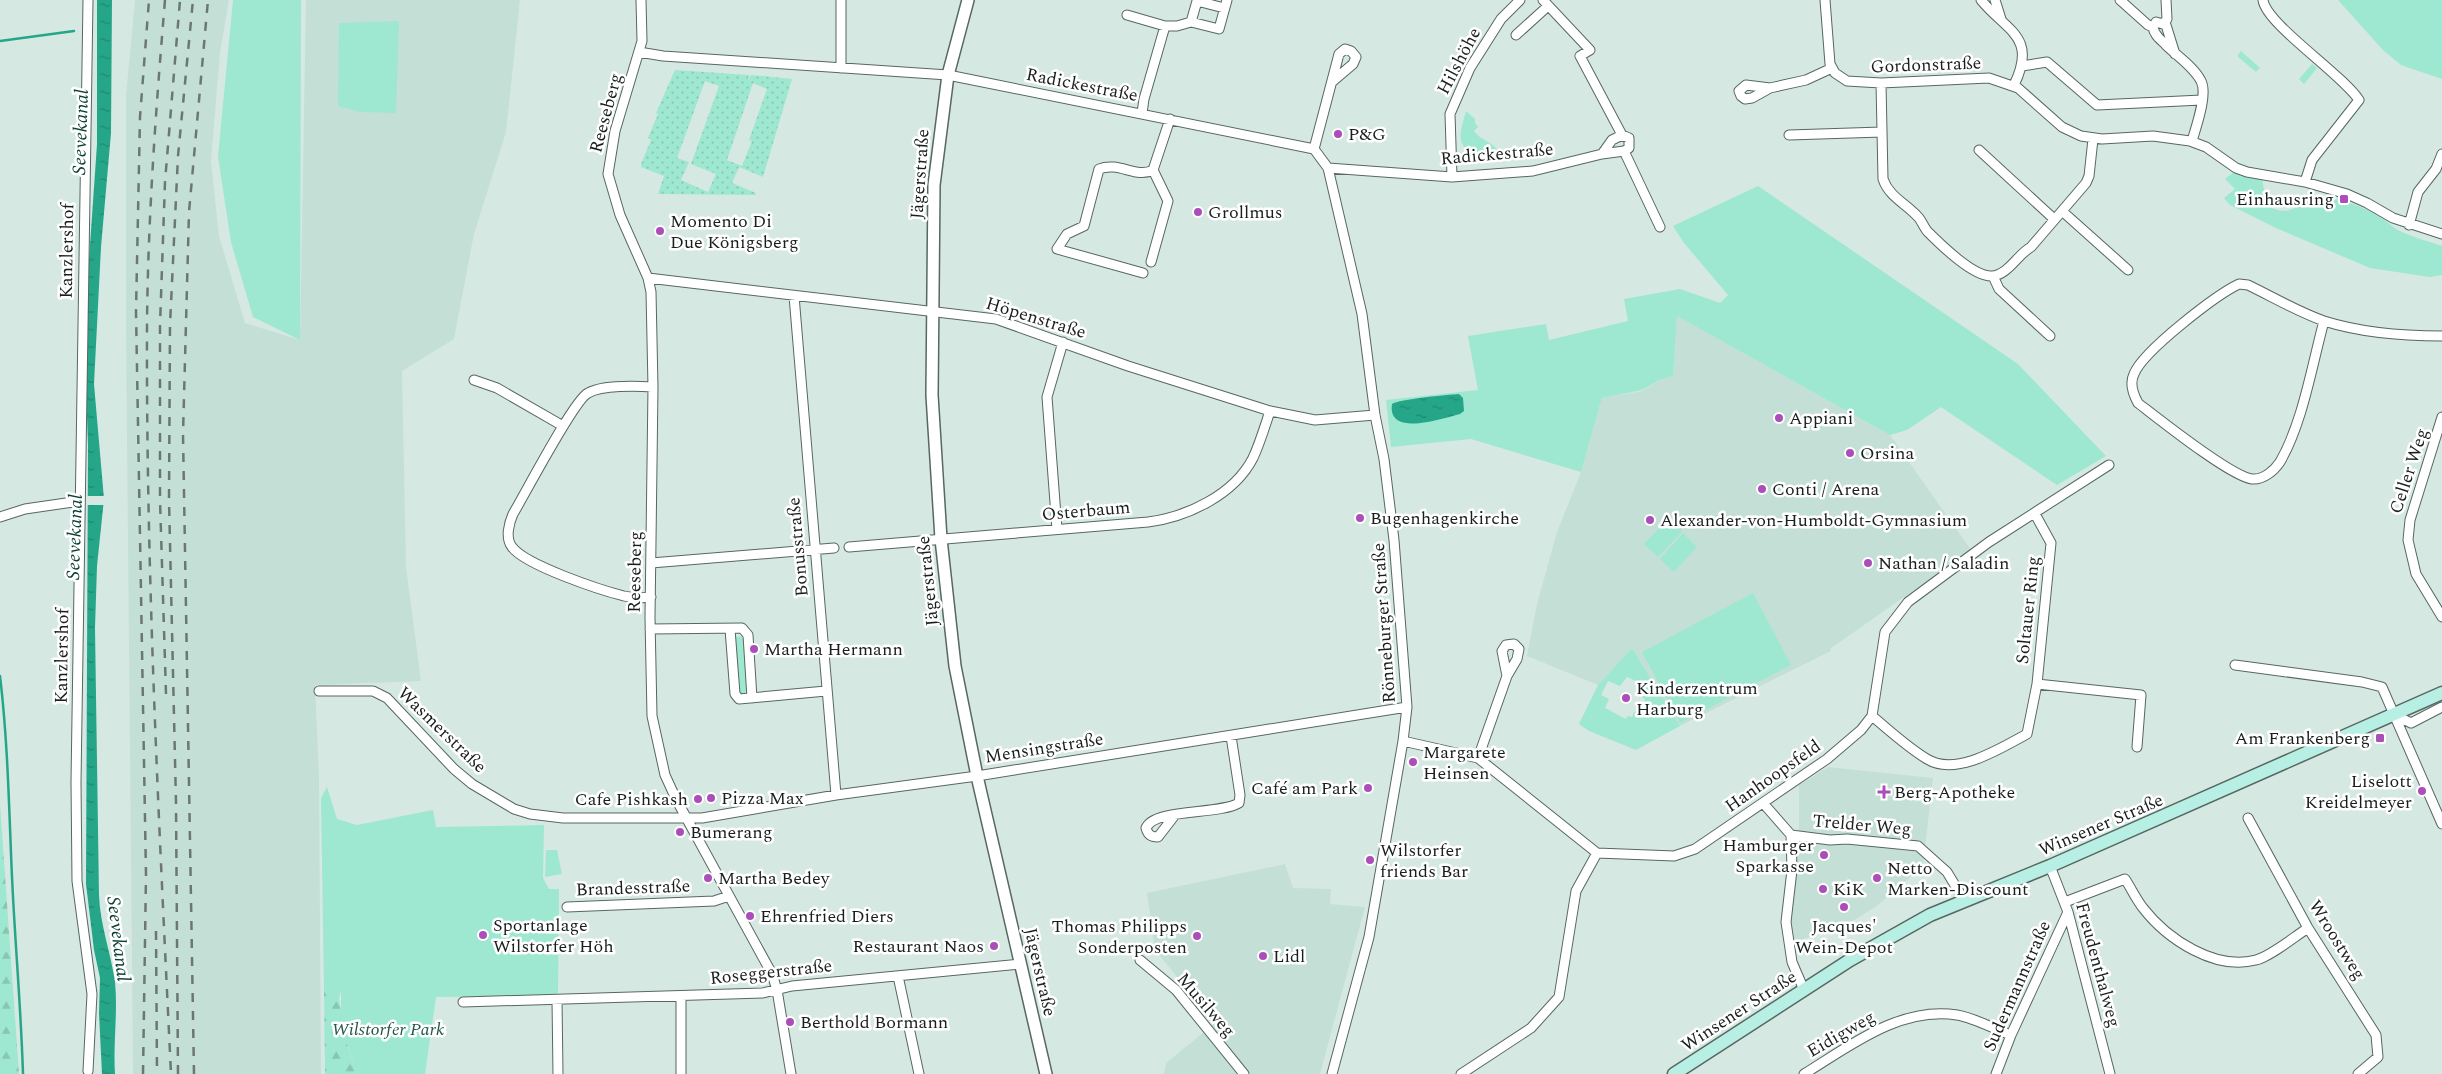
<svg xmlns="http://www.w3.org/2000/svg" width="2442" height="1074" viewBox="0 0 2442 1074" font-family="Spectral,serif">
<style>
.built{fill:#c4e0d6}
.grass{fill:url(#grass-dots);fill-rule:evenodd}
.forest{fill:url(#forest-firs)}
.green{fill:#9ee7d0;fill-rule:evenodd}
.water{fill:url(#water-ripples)}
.pier{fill:#d6e8e2}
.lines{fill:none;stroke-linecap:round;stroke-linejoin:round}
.stream{stroke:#26a689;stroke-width:2.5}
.minor-casing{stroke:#576761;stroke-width:11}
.tertiary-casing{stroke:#576761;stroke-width:14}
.secondary-casing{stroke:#576761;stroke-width:15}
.minor{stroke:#fff;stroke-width:9}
.tertiary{stroke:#fff;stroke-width:11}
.secondary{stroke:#b8efe4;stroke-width:12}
.rail{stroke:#6c7773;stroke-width:2.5;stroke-dasharray:9 9;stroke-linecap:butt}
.poi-dot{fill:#ac4eb8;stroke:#fff;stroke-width:2}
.labels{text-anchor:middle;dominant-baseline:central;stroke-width:5;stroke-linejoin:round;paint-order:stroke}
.street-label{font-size:18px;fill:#191f1d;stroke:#fff}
.poi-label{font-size:18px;fill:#191f1d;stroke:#fff;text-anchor:start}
.park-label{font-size:18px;font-style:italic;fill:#255749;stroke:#fff}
.water-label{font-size:19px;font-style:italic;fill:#0b4034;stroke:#fff}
</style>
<defs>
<pattern id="grass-dots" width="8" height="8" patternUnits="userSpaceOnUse" patternTransform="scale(1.25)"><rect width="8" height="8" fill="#9ee7d0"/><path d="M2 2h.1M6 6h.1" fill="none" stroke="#88c6b2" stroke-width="1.8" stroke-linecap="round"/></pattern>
<pattern id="forest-firs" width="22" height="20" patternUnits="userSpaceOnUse" patternTransform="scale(1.25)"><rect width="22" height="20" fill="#9ee7d0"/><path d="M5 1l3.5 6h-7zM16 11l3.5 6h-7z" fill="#88c6b2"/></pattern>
<pattern id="water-ripples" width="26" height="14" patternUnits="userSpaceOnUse" patternTransform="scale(1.25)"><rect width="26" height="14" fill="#26a689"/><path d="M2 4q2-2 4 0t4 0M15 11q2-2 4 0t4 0" fill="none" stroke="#20876f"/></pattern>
</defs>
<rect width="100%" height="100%" fill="#d6e8e2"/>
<path class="built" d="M 135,0 L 229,0 L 220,53 L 211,161 L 219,236 L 245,323 L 300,340 L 306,0 L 520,0 L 506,132 L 474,234 L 454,339 L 402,371 L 406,567 L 421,681 L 315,685 L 319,775 L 321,1074 L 133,1074 L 126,332 L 126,96 Z
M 1677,316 L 1890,435 L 1971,550 L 1830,649 L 1831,651 L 1680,726 L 1632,648 L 1598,685 L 1527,656 L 1537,604 L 1557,532 L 1581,472 L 1602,398 L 1642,391 L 1659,380 L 1673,376 Z
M 1828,767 L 1933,778 L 1923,866 L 1877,906 L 1843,927 L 1793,942 L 1791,920 L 1799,831 L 1799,785 Z
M 1285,864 L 1293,888 L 1331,889 L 1330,904 L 1365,907 L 1320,1074 L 1164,1074 L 1166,1063 L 1215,1023 L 1155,950 L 1147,893 Z"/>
<path class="grass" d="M 675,70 L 749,75 L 748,81 L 751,75 L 792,79 L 763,177 L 739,167 L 732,183 L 756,193 L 755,195 L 658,194 L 664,176 L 641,167 L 641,164 L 651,140 L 648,138 L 658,114 L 656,113 ZM 705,81 L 719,86 L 691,164 L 716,174 L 708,192 L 681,180 L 689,162 L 677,158 ZM 753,83 L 767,89 L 749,140 L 752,141 L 742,166 L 727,160 Z"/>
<path class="forest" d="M 0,804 L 19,1074 L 0,1074 Z
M 324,990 L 341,990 L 339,999 L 348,1047 L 357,1074 L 325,1074 Z"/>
<path class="green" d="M 233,0 L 301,0 L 300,340 L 253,317 L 231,242 L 218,157 Z
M 2338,0 L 2442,0 L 2442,79 L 2401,65 L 2383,50 Z
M 399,21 L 396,113 L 360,112 L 338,106 L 339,23 Z
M 2241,51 L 2260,68 L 2256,72 L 2237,56 Z
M 2312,64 L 2317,68 L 2304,84 L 2299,79 Z
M 1466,111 L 1475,119 L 1475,123 L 1478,127 L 1474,131 C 1481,141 1492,141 1498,151 L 1473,156 C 1454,140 1461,132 1466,111 Z
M 2235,171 L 2262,179 L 2267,206 C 2301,222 2297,192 2326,197 C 2349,201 2367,208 2386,221 C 2391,225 2396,230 2402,232 C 2414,238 2429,241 2442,246 L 2442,275 L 2430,277 L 2370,268 L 2276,228 L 2230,205 L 2224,198 L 2235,189 L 2225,179 Z
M 1758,186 L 2018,364 L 2106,456 L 2057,485 L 1941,407 L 1907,430 L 1890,435 L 1677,316 L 1673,376 L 1659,380 L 1642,390 L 1602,398 L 1581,472 L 1471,439 L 1391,447 L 1386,400 L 1478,390 L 1468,336 L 1546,324 L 1549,340 L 1628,321 L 1624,299 L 1680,289 L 1720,303 L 1728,295 L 1684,243 L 1673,226 Z
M 1668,519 L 1682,532 L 1658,557 L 1644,544 Z
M 1683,533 L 1697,547 L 1674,572 L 1660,559 Z
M 1753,593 L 1791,665 L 1680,723 L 1642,652 Z
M 746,636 L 750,694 L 738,695 L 733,637 Z
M 1632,648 L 1680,726 L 1636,750 L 1589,731 L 1579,724 L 1598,685 ZM 1627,677 L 1638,682 L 1636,687 L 1645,692 L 1642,697 L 1645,699 L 1643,705 L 1649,709 L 1646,715 L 1643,714 L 1642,716 L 1634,712 L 1632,717 L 1628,716 L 1626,719 L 1605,708 L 1609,699 L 1601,695 L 1608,681 L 1620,686 Z
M 327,787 L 337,819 L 357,825 L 433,810 L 436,827 L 544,825 L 543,878 L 549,889 L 559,889 L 558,993 L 554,996 L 436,997 L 425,1074 L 357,1074 L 341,1024 L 341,990 L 324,990 L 321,798 Z
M 546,850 L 557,850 L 562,874 L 545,877 Z"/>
<path class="water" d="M 97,0 L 112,0 L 111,133 L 101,247 L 94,384 L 104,499 L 97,566 L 95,628 L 99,895 C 100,925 111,953 115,982 C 118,1012 113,1043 115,1074 L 102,1074 L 99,1013 L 100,978 L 94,950 L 86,884 L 88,445 L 84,332 L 97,144 Z
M 1459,394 L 1463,398 L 1464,411 L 1460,414 C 1444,418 1387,438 1392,404 C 1399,399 1447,395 1459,394 Z"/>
<path class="pier" d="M 85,496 L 106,496 L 106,505 L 85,505 Z"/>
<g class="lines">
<path class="stream" d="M 0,41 L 74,31
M 0,676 C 8,743 9,810 12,877 C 15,943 21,1008 23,1074"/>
<defs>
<path id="minor" d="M 88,0 L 76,782 L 77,881 L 92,994 L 88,1071
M 641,0 L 642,41 L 615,131 L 608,174 L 620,215 L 648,278 L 651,292 L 653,387 L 650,618 L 652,716 L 665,775 L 676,799 L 772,974 L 777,990 L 791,1074
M 1543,0 L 1590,50 L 1580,56 L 1622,135
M 1825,0 L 1830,64 L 1835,73 L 1847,81 L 1881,83 L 1989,78 L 2018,88 L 2062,127 L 2081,136 L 2102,139 L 2153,136 L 2190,141 L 2206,147 L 2236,168 L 2247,172 L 2305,182 L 2347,194 L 2367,203 L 2393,218 L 2442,234
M 1981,0 C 2006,31 2038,36 2014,85
M 1995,0 L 2001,19
M 2120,0 L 2148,25 L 2153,27
M 2263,0 C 2266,24 2342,74 2359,100 L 2312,160 L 2305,182
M 1127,15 L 1165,26 L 1177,26 L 1191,22 L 1219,29 L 1227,0
M 1191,22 L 1197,1 L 1224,8
M 2164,23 L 2167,19 L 2166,0
M 1516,35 L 1548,6
M 639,52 L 663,56 L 948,75 L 1314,149 L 1328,168 L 1452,177 L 1533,171 L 1602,154 L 1624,151 L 1629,148 L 1629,138 L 1622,135 L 1612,140 L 1602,154
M 2175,54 L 2166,25 L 2156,22 L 2153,27 C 2154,35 2160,39 2166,45 C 2177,56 2194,67 2201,81 C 2208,94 2196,127 2192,141
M 2022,66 L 2047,62 L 2097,105 L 2202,100
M 841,68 L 841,0
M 1881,83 L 1883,179 C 1889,197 1907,204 1919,218 C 1922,222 1924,227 1927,231 C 1940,244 1973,277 1992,276 C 2008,275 2018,254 2031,247 L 2086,183 L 2089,176 L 2093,139
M 1770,88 L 1746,85 L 1739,91 L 1741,96 L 1745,99 L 1752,98 L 1770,88 L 1806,80 L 1832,68
M 1142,113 L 1144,99 L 1165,26
M 1789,135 L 1882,132
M 1314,149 L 1339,54 L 1345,49 L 1351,51 L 1356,57 L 1353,64 L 1333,81
M 1979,150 L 2054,219
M 1624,151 L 1660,227
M 1328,168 L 1362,314 L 1375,415 L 1384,459 L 1394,540 L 1407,707 L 1403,741 L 1369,937 L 1332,1074
M 1153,170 L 1170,119
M 1452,177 L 1450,114 L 1470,68 L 1501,19 L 1520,0
M 2062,211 L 2128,270
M 2409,225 L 2418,192 L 2436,169 L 2442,154
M 1143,273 L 1057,249 L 1067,234 L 1084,226 L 1099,169 C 1119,161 1136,179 1153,170 L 1168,201 L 1151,262
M 1993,276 L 1999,289 L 2050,336
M 648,278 L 996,319 L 1128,366 L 1270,411 L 1315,420 L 1375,415
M 794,296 L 836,795
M 2324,321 C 2312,365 2303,422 2280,462 C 2274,471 2263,480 2252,479 C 2230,476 2159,419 2138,403 C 2133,394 2129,384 2134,374 C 2143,351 2216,295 2239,284 L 2248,285 C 2273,297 2298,312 2324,321 C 2362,333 2403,336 2442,336
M 474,380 L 497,388 L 563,426
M 2442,417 L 2410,520 L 2408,540 L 2416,574 L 2442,617
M 0,517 L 25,509 L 80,501
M 1057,529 L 1047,397 L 1063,342
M 849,547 L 1148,522 C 1187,517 1234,495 1253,458 C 1260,443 1265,426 1270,411
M 651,563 L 834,548
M 651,597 C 642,598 633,598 624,596 C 600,590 525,565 512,547 C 505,538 509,523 513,514 C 525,494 574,400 588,393 C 602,385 637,386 653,387
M 650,629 L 742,628 L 748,635 L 752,698
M 730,629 L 735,694 L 739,699 L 826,691
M 2235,665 L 2362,682 L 2382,687 L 2442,824
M 2037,684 L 2141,695 L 2137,747
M 319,691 L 373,691 L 387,698 L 454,769 L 472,784 L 514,809 L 530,814 L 563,818 L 702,818 L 836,795 L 977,776 L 1407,707
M 2395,715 L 2411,723 L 2442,707
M 1872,716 C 1889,730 1907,747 1927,759 C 1956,777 2001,748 2027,734 L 2037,684 L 2051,543 L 2035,514
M 1403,741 L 1478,758 L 1597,853
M 1478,758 L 1507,676 L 1517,659 L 1519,649 L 1514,644 L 1506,645 L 1502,651 L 1507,676
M 1763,803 L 1791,835 L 1792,870 L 1786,922 L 1792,962 L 1804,990
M 1175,815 L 1158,837 C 1151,837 1148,835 1146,828 C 1154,808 1219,815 1239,803 L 1240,795 L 1231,736
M 2248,818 L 2308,928 L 2376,1035 L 2378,1057 L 2358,1074
M 1791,835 L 1830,840 L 1847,839 L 1918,846 L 1947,872 L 1964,900
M 1597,853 L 1674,856 L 1695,849 L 1827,759 L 1861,730 L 1872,716 L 1885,632 L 1908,602 L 1989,542 L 2109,465
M 2050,866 L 2068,912 L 2110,1074
M 2065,902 L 2125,879 C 2131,888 2136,899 2143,908 C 2167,939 2215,971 2256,960 C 2271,956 2294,937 2308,928
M 567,907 L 714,901 L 729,896
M 1140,960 L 1176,990 L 1244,1074
M 898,976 L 919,1074
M 557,1000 L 558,1074
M 463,1002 L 763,993 L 792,986 L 1020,964
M 681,1074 L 681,996
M 1461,1074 L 1531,1028 L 1559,997 L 1576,891 L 1597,853
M 1804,1074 C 1850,1046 1900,1006 1957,1015 C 1975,1018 1994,1029 2011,1035
M 1996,1074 L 2011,1035 L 2068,912"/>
<path id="tertiary" d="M 968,0 L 948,75 L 934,185 L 932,395 L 941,539 L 955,666 L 977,776 L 1046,1074"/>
<path id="secondary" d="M 1674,1074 L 1850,960 L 1930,915 L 2050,866 L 2442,693"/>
</defs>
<use href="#minor" class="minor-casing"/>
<use href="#tertiary" class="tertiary-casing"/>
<use href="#secondary" class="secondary-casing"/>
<use href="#minor" class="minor"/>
<use href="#tertiary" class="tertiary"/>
<use href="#secondary" class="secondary"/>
<path class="rail" d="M 165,0 C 156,108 148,216 147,324 C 146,574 159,824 171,1074
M 166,694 L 160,500 L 160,325 L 165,182 L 180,0
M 156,931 L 157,1074
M 143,1074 L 146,875 L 136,311 L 140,117 L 149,0
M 178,1074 L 176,803 L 169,500 L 170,325 L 178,156 L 193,0
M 194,1074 L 183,434 L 189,212 L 208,0"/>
</g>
<g class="poi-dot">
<circle cx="1338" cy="134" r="5"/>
<rect x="2339" y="194" width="10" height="10" rx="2.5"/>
<circle cx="1198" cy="212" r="5"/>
<circle cx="660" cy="231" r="5"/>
<circle cx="1779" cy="418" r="5"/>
<circle cx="1850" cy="453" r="5"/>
<circle cx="1762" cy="489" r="5"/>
<circle cx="1360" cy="518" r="5"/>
<circle cx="1650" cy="520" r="5"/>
<circle cx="1868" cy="563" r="5"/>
<circle cx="754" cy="649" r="5"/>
<circle cx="1626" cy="698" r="5"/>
<rect x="2375" y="733" width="10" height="10" rx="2.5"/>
<circle cx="1413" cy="762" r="5"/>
<circle cx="1368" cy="788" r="5"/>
<circle cx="2422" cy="791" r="5"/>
<path d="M1881.5 784.5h5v5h5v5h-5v5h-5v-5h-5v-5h5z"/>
<circle cx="711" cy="798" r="5"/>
<circle cx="698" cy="799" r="5"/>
<circle cx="680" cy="832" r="5"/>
<circle cx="1824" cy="855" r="5"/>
<circle cx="1370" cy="860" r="5"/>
<circle cx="708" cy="878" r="5"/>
<circle cx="1877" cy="878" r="5"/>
<circle cx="1823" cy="889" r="5"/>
<circle cx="1844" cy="907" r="5"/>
<circle cx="750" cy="916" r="5"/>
<circle cx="483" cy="935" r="5"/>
<circle cx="1197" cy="936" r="5"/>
<circle cx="994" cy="946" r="5"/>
<circle cx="1263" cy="956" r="5"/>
<circle cx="790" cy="1022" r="5"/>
</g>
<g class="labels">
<g class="street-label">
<text transform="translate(1459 61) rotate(-62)">Hilshöhe</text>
<text transform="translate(1926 65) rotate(-2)">Gordonstraße</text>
<text transform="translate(1082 85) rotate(11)">Radickestraße</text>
<text transform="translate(606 113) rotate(-75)">Reeseberg</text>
<text transform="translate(1497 154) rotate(-5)">Radickestraße</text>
<text transform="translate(920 174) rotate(-86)">Jägerstraße</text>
<text transform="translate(67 251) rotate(-89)">Kanzlershof</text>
<text transform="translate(1036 318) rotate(17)">Höpenstraße</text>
<text transform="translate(2409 471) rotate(-72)">Celler Weg</text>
<text transform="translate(1086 511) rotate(-5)">Osterbaum</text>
<text transform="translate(798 547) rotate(-95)">Bonusstraße</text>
<text transform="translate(635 572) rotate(-89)">Reeseberg</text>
<text transform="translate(928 581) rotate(-96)">Jägerstraße</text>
<text transform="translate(2028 610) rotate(-84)">Soltauer Ring</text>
<text transform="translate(1384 623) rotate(-94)">Rönneburger Straße</text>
<text transform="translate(62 656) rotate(-89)">Kanzlershof</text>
<text transform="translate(442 730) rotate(44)">Wasmerstraße</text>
<text transform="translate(1044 748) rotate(-9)">Mensingstraße</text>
<text transform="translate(1773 776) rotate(-35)">Hanhoopsfeld</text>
<text transform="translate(1862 825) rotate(5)">Trelder Weg</text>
<text transform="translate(2101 825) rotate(-23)">Winsener Straße</text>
<text transform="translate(633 888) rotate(-2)">Brandesstraße</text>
<text transform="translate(2337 940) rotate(58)">Wroostweg</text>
<text transform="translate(2098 965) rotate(75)">Freudenthalweg</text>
<text transform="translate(771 972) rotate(-6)">Roseggerstraße</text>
<text transform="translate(1040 972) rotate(77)">Jägerstraße</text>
<text transform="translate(2017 986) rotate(-66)">Sudermannstraße</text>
<text transform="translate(1206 1005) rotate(49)">Musilweg</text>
<text transform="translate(1739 1011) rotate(-33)">Winsener Straße</text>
<text transform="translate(1841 1034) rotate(-30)">Eidigweg</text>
</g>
<g class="poi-label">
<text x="1348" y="134">P&amp;G</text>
<text x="2334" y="199" text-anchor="end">Einhausring</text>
<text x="1208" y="212">Grollmus</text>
<text x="670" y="221">Momento Di<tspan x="670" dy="21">Due Königsberg</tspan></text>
<text x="1789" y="418">Appiani</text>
<text x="1860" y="453">Orsina</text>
<text x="1772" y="489">Conti / Arena</text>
<text x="1370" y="518">Bugenhagenkirche</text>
<text x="1660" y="520">Alexander-von-Humboldt-Gymnasium</text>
<text x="1878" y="563">Nathan / Saladin</text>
<text x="764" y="649">Martha Hermann</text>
<text x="1636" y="688">Kinderzentrum<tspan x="1636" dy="21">Harburg</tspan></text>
<text x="2370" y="738" text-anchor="end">Am Frankenberg</text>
<text x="1423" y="752">Margarete<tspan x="1423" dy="21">Heinsen</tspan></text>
<text x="2412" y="781" text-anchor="end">Liselott<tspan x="2412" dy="21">Kreidelmeyer</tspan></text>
<text x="1358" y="788" text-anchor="end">Café am Park</text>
<text x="1894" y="792">Berg-Apotheke</text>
<text x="721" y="798">Pizza Max</text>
<text x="688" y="799" text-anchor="end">Cafe Pishkash</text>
<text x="690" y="832">Bumerang</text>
<text x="1814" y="845" text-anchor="end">Hamburger<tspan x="1814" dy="21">Sparkasse</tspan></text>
<text x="1380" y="850">Wilstorfer<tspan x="1380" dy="21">friends Bar</tspan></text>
<text x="1887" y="868">Netto<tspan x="1887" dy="21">Marken-Discount</tspan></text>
<text x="718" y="878">Martha Bedey</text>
<text x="1833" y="889">KiK</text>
<text x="760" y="916">Ehrenfried Diers</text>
<text x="493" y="925">Sportanlage<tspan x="493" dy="21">Wilstorfer Höh</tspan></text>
<text x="1187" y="926" text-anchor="end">Thomas Philipps<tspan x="1187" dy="21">Sonderposten</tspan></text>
<text x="1844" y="926" text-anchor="middle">Jacques'<tspan x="1844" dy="21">Wein-Depot</tspan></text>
<text x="984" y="946" text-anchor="end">Restaurant Naos</text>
<text x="1273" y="956">Lidl</text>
<text x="800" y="1022">Berthold Bormann</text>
</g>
<g class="park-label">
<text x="388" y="1029">Wilstorfer Park</text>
</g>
<g class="water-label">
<text transform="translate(81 132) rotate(-88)">Seevekanal</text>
<text transform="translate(75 537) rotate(-88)">Seevekanal</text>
<text transform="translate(118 939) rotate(83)">Seevekanal</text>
</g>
</g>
</svg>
